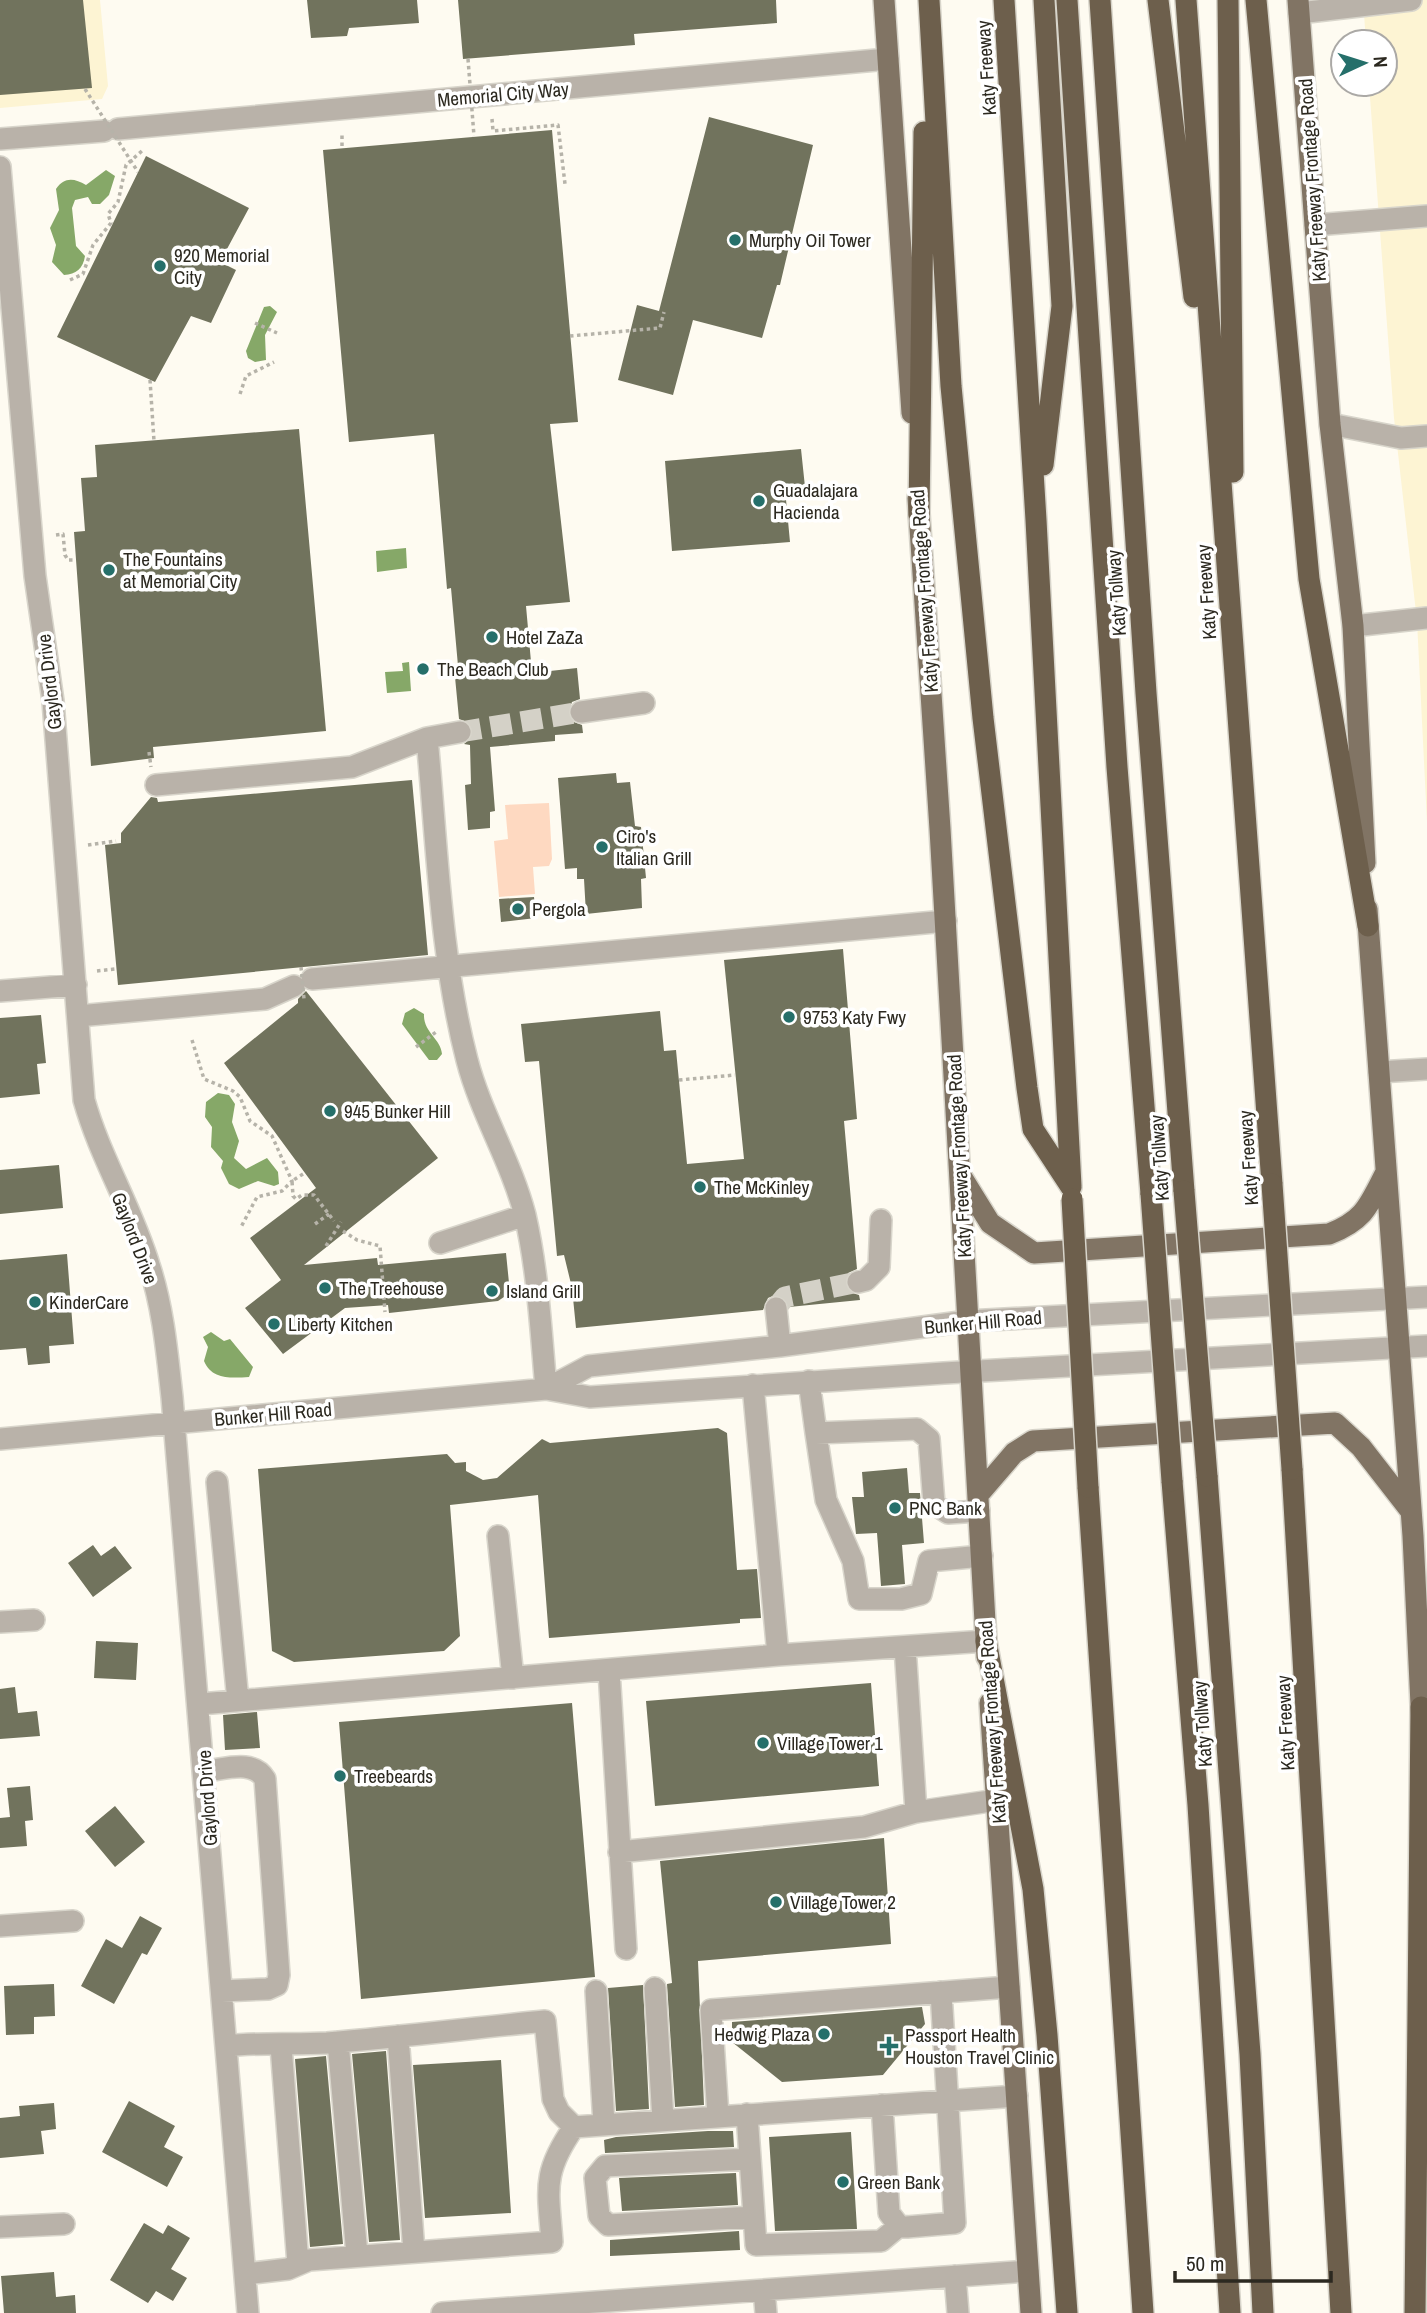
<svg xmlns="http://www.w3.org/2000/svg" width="1427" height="2313" viewBox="0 0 1427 2313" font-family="'Archivo Narrow',sans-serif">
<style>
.built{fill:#fdf4d3}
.green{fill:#fed9c1}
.water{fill:#86a868}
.building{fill:#71735d}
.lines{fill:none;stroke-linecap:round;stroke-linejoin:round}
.minor-tunnel{stroke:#d4d1c7;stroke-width:21;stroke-dasharray:21 10;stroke-linecap:butt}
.minor-casing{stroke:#d8d5cb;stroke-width:24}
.major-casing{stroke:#d8d5cb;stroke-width:24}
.highway-casing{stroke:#d8d5cb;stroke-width:24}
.path{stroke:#b6b3a9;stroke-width:3.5;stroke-dasharray:3.5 3.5;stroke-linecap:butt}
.minor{stroke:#b9b2a9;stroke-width:21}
.major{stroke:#817464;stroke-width:21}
.highway{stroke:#6d5f4c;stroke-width:21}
.highway-bridge-casing{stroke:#d8d5cb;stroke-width:24;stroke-linecap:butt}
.path-bridge{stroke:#b6b3a9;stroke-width:3.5;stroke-dasharray:3.5 3.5;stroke-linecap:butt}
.highway-bridge{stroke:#6d5f4c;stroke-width:21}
.poi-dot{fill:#256f6a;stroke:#fff;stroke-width:2.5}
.labels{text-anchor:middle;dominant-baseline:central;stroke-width:7;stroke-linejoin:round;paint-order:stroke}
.street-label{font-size:19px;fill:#2c2920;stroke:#fff}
.poi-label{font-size:19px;fill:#2c2920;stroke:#fff;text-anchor:start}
</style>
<rect width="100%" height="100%" fill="#fefbf1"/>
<path class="built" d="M 0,0 L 100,0 L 108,86 L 102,99 L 0,108 Z
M 1363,0 L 1427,0 L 1427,822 L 1417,621 L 1394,418 L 1369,84 L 1385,84 L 1385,42 L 1366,42 Z"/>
<path class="green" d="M 549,803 L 552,859 L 549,866 L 533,867 L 535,894 L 499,897 L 494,841 L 508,839 L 505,805 Z"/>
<path class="water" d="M 106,170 L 115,176 L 109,195 L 100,204 L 92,204 L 88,197 L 75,200 L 72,208 L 76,246 L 85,256 C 83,269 76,274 64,275 L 52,262 L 56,245 L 50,228 L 59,210 L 56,189 C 64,177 74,178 86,185 Z
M 270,306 L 277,312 L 265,335 L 266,360 L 255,362 L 248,358 L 246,351 L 264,307 Z
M 406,548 L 407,568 L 377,572 L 376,551 Z
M 409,662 L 411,691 L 387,693 L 385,672 L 403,671 L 402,663 Z
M 414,1008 L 424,1014 C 423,1032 441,1039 442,1054 L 437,1060 L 429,1060 L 402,1024 L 405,1013 Z
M 218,1093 L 229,1095 L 235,1104 L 232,1122 L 239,1141 L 234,1158 L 246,1169 L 267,1158 L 278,1172 L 279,1184 L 274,1186 L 258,1181 L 239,1189 L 229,1184 L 221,1168 L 223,1161 L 211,1147 L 212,1127 L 205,1117 L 206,1102 Z
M 211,1332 L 224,1341 L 230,1339 L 253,1367 L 249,1377 C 231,1378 212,1380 204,1361 L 208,1347 L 203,1337 Z"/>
<path class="building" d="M 0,0 L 83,0 L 92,88 L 0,95 Z
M 307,0 L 417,0 L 419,23 L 349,28 L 347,36 L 311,38 Z
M 458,0 L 776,0 L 777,23 L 634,34 L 635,45 L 463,59 Z
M 709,117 L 813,145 L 780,285 L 777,285 L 762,338 L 693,320 L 673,395 L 618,380 L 637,305 L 659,311 Z
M 552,130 L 578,422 L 550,424 L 570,602 L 526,606 L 532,673 L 577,668 L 580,699 L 572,702 L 568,713 L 571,721 L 582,725 L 583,733 L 555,735 L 555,741 L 490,747 L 495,811 L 490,812 L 490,828 L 468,830 L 465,785 L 471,784 L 470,745 L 464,744 L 472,737 L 473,730 L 470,723 L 459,719 L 455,677 L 459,677 L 451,588 L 447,589 L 434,434 L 349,442 L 323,150 Z
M 146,156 L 249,208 L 220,262 L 236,270 L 211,323 L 191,316 L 155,382 L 57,337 Z
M 299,429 L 326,731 L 153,747 L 154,758 L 91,766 L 74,532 L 85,531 L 81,478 L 97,477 L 95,445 Z
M 801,449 L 805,487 L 785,489 L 790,542 L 672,551 L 665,461 Z
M 616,773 L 617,783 L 630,782 L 635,826 L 641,827 L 646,878 L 641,879 L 642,908 L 586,914 L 584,879 L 577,879 L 577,868 L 565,869 L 558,778 Z
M 412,780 L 428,955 L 118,985 L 105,845 L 121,843 L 121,833 L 151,797 L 157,798 L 158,802 Z
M 534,897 L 536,918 L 501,922 L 499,899 Z
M 843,949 L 857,1119 L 844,1121 L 857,1269 L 848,1273 L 845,1284 L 849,1292 L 859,1295 L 860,1300 L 789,1307 L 786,1300 L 775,1295 L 768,1298 L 763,1310 L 576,1328 L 572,1288 L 564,1255 L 557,1256 L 539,1061 L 525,1062 L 521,1024 L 660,1011 L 664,1051 L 676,1050 L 687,1164 L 744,1159 L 724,960 Z
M 306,991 L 438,1158 L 304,1265 L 377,1258 L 378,1265 L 506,1253 L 510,1293 L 498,1301 L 389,1313 L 388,1305 L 345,1308 L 283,1354 L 245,1308 L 281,1280 L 250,1238 L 316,1188 L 224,1063 L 298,1003 L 298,999 Z
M 41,1015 L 46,1063 L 37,1064 L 40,1094 L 0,1098 L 0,1018 Z
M 59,1165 L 63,1208 L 0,1214 L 0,1170 Z
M 67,1254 L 74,1344 L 49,1346 L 50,1363 L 28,1365 L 26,1348 L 0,1350 L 0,1260 Z
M 718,1428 L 727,1433 L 737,1570 L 757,1569 L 761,1618 L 740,1619 L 740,1623 L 549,1638 L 538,1495 L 450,1505 L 460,1636 L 444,1651 L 294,1662 L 272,1651 L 258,1469 L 447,1454 L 455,1463 L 466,1462 L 466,1471 L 483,1480 L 497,1478 L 542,1439 L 550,1443 Z
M 907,1468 L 909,1493 L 920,1493 L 924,1543 L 902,1545 L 905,1584 L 881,1586 L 877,1533 L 856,1534 L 852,1497 L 864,1497 L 862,1472 Z
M 93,1545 L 101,1556 L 115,1546 L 132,1568 L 93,1597 L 68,1563 Z
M 96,1641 L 138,1643 L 136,1680 L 94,1678 Z
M 871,1683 L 879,1786 L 655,1806 L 646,1701 Z
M 15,1687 L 18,1713 L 37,1711 L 40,1736 L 0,1739 L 0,1689 Z
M 572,1703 L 595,1977 L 361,1999 L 339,1722 Z
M 257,1712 L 260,1748 L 225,1750 L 223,1715 Z
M 30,1786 L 33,1820 L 25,1821 L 27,1846 L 0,1848 L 0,1818 L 10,1817 L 7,1788 Z
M 115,1806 L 145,1842 L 115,1867 L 85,1831 Z
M 884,1838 L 891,1944 L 698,1961 L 704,2105 L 675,2107 L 667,1984 L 672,1983 L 660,1861 Z
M 140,1916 L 162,1928 L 147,1955 L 142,1953 L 114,2004 L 81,1986 L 106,1939 L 122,1948 Z
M 54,1984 L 55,2016 L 34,2017 L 34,2034 L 6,2035 L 4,1986 Z
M 643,1985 L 649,2109 L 616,2111 L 608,1988 Z
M 922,2007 L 925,2024 L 883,2075 L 782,2082 L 732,2042 L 732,2022 Z
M 386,2051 L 400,2240 L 369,2242 L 352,2054 Z
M 326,2056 L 343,2244 L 310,2247 L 295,2059 Z
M 501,2060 L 511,2213 L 425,2218 L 413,2065 Z
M 129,2101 L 175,2126 L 164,2147 L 183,2157 L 167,2187 L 102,2152 Z
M 54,2103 L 56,2129 L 41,2131 L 44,2154 L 0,2158 L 0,2118 L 20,2116 L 19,2106 Z
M 708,2131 L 733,2131 L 734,2147 L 605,2153 L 604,2140 L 616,2137 Z
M 851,2132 L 857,2229 L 775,2231 L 769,2137 Z
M 736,2173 L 738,2205 L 622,2211 L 619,2178 Z
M 144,2223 L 163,2234 L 168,2225 L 190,2238 L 171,2269 L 187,2278 L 173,2301 L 156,2291 L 148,2303 L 110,2280 Z
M 739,2231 L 740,2250 L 610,2256 L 610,2240 Z
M 54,2272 L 56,2297 L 75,2295 L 76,2313 L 4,2313 L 1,2276 Z"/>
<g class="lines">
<path class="minor-tunnel" d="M 460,732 L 581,712
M 776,1308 L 785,1297 L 858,1282"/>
<defs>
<path id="minor" d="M 1299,13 L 1411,0
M 118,129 L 888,59
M 0,139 L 104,131
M 0,167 L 35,576 L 53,701 L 84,1100 C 100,1157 132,1208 149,1265 C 163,1307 167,1352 172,1397 L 248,2313
M 1315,225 L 1427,216
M 1330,424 L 1401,438 L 1427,436
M 1353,626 L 1427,618
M 581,712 L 644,703
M 427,738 L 460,732
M 156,785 L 352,767 L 427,738 C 437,844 440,956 467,1060 C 481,1114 511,1161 525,1215 C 538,1271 541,1332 546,1389
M 312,979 L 946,921
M 0,991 L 76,985
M 78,1016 L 265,999 L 294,986
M 1379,1072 L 1427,1069
M 440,1243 L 525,1215
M 858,1282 L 866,1280 L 879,1267 L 881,1220
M 776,1308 L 780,1346
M 809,1381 L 816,1433 L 917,1429 L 929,1439 L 934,1504 L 948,1513 L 979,1511
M 546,1389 L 589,1366 L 780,1346 L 968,1321 L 1427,1297
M 816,1433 L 826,1500 L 853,1561 L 859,1599 L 901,1599 L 921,1594 L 929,1561 L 982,1556
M 0,1439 L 546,1389 L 590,1397 L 944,1373 L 1427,1346
M 217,1482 L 238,1701
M 498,1536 L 513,1678
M 0,1622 L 34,1620
M 905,1647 L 916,1812
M 778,1655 L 986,1641
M 609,1670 L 626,1949
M 200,1704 L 778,1655 L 753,1385
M 205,1771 C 226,1769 253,1759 265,1779 L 279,1975 L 277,1985 L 268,1989 L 222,1991
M 619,1852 L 864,1827 L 916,1812 L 997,1800
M 0,1926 L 73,1921
M 655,1988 L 663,2120
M 596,1991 L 604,2124
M 398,2036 L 414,2252
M 338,2042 L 357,2255
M 227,2046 C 261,2042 292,2045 327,2043 C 400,2037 473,2028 545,2021 L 553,2099 L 559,2112 L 574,2127 L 1017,2096
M 281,2046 L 298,2264
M 882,2105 L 889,2213 L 899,2226 L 907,2227 L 955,2223 L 941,1992
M 747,2114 L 756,2245 L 881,2241 L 899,2226
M 718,2116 L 711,2010 L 1009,1987
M 750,2159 L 605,2166 L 595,2178 L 599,2216 L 608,2225 L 754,2217
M 0,2227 L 64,2224
M 245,2274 L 288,2269 L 309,2260 L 552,2242 C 548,2188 542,2173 574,2127
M 955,2276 L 958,2313
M 764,2290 L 766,2313
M 442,2313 L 1028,2271"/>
<path id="major" d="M 884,0 L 912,413
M 1298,0 L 1330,424 L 1353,626 L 1365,863
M 918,498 L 940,829 L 987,1657
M 1367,909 L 1413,1536 L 1422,1726
M 961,1176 L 990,1223 L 1034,1253 L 1329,1234 C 1365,1220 1369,1205 1386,1172
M 978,1495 L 1014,1453 L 1033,1441 L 1335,1423 L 1361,1447 L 1410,1510
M 990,1703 L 1031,2313"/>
<path id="highway" d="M 929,0 L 951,386 L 983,718 L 1027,1088 L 1033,1129 L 1071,1187
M 1004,0 L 1036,520 L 1071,1186
M 1067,0 L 1117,767 L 1151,1194
M 1100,0 L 1146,693 L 1184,1191
M 1158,0 L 1194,297
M 1186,0 L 1272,1184
M 1228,0 L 1233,472
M 1256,0 L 1309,579 L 1368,926
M 1043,465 L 1062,306 L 1044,0
M 919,515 L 924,132
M 1292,1469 L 1341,2313
M 1207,1476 L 1250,2054 L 1263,2313
M 1172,1481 L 1198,1805 L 1230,2313
M 1088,1487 L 1143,2313
M 986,1641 L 1033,1889 L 1047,2035 L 1067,2313
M 1415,2313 L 1421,1707"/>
</defs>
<use href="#minor" class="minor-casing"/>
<use href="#major" class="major-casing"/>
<use href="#highway" class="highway-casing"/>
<path class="path" d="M 492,119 L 493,131 L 558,125 L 565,184
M 342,146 L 342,132
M 70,280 L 83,274 L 93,245 L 111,223 L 108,214 L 118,202 L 126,165 L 143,150
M 255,323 L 277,333
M 570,336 L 660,328 L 664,312
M 150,380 L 154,441
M 240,394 L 246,376 L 274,362
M 56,535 L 63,534 L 65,555 L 68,560 L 74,560
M 149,752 L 151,767
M 88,845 L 116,841
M 97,971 L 115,969
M 192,1040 L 204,1079 L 233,1091 L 240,1097 L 250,1121 L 272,1136 L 292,1181 L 282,1191 L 257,1197 L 241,1227
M 416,1047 L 436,1032
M 679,1080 L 735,1075
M 303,1174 L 292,1181 L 293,1196 L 296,1199 L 302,1195 L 314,1195 L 334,1221
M 315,1224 L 329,1214
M 343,1231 L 357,1240 L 380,1246 L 385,1312"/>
<use href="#minor" class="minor"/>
<use href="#major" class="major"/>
<use href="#highway" class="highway"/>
<defs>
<path id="highway-bridge" d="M 1272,1184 L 1292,1469
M 1184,1191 L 1207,1476
M 1151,1194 L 1172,1481
M 1072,1199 L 1088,1487"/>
</defs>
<use href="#highway-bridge" class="highway-bridge-casing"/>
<path class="path-bridge" d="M 468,59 L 474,136
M 85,89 L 138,172
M 301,967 L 304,999
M 326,1246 L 341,1222"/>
<use href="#highway-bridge" class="highway-bridge"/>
</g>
<g class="poi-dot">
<circle cx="735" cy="240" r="7"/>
<circle cx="160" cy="266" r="7"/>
<circle cx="759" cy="501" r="7"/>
<circle cx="109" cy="570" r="7"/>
<circle cx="492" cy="637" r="7"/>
<circle cx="423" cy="669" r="7"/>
<circle cx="602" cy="847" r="7"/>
<circle cx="518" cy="909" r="7"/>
<circle cx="789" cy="1017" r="7"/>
<circle cx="330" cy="1111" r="7"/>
<circle cx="700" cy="1187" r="7"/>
<circle cx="325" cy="1288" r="7"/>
<circle cx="492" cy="1291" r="7"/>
<circle cx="35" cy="1302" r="7"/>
<circle cx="274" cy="1324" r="7"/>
<circle cx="895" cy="1508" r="7"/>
<circle cx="763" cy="1743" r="7"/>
<circle cx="340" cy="1776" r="7"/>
<circle cx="776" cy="1902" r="7"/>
<circle cx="824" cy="2034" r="7"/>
<path d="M885.5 2035.5h7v7h7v7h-7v7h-7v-7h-7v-7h7z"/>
<circle cx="843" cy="2182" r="7"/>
</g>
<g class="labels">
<g class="street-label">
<text transform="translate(986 68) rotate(-94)">Katy Freeway</text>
<text transform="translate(503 94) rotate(-5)">Memorial City Way</text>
<text transform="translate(1312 180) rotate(-94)">Katy Freeway Frontage Road</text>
<text transform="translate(924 591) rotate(-94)">Katy Freeway Frontage Road</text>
<text transform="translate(1206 592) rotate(-94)">Katy Freeway</text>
<text transform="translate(1116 593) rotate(-94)">Katy Tollway</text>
<text transform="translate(49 682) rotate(-97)">Gaylord Drive</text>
<text transform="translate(959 1156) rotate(-93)">Katy Freeway Frontage Road</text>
<text transform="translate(1159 1158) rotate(-94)">Katy Tollway</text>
<text transform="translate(1248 1158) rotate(-94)">Katy Freeway</text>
<text transform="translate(135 1238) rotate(69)">Gaylord Drive</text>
<text transform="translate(983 1322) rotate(-5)">Bunker Hill Road</text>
<text transform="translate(273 1414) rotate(-5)">Bunker Hill Road</text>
<text transform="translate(992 1722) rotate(-94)">Katy Freeway Frontage Road</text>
<text transform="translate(1285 1723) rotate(-93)">Katy Freeway</text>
<text transform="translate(1202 1724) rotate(-94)">Katy Tollway</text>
<text transform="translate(207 1798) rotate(-94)">Gaylord Drive</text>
</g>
<g class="poi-label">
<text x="749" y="240">Murphy Oil Tower</text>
<text x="174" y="255">920 Memorial<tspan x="174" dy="22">City</tspan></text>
<text x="773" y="490">Guadalajara<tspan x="773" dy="22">Hacienda</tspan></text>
<text x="123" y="559">The Fountains<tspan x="123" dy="22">at Memorial City</tspan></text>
<text x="506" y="637">Hotel ZaZa</text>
<text x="437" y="669">The Beach Club</text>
<text x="616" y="836">Ciro's<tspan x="616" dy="22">Italian Grill</tspan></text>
<text x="532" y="909">Pergola</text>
<text x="803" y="1017">9753 Katy Fwy</text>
<text x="344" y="1111">945 Bunker Hill</text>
<text x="714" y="1187">The McKinley</text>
<text x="339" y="1288">The Treehouse</text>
<text x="506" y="1291">Island Grill</text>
<text x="49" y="1302">KinderCare</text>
<text x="288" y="1324">Liberty Kitchen</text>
<text x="909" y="1508">PNC Bank</text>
<text x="777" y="1743">Village Tower 1</text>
<text x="354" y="1776">Treebeards</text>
<text x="790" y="1902">Village Tower 2</text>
<text x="810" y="2034" text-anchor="end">Hedwig Plaza</text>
<text x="905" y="2035">Passport Health<tspan x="905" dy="22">Houston Travel Clinic</tspan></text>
<text x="857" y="2182">Green Bank</text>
</g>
</g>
<g transform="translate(1364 63) rotate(86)"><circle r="33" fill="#ffffff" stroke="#aba9a6" stroke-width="2"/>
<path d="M0-5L12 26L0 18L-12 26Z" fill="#256f6a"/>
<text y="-10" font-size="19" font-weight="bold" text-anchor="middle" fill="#2c2920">N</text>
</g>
<path d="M1175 2271v10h156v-10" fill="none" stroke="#2c2920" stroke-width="3.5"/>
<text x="1186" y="2271" font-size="21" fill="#2c2920" stroke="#ffffff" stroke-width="5" paint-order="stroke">50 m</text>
</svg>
